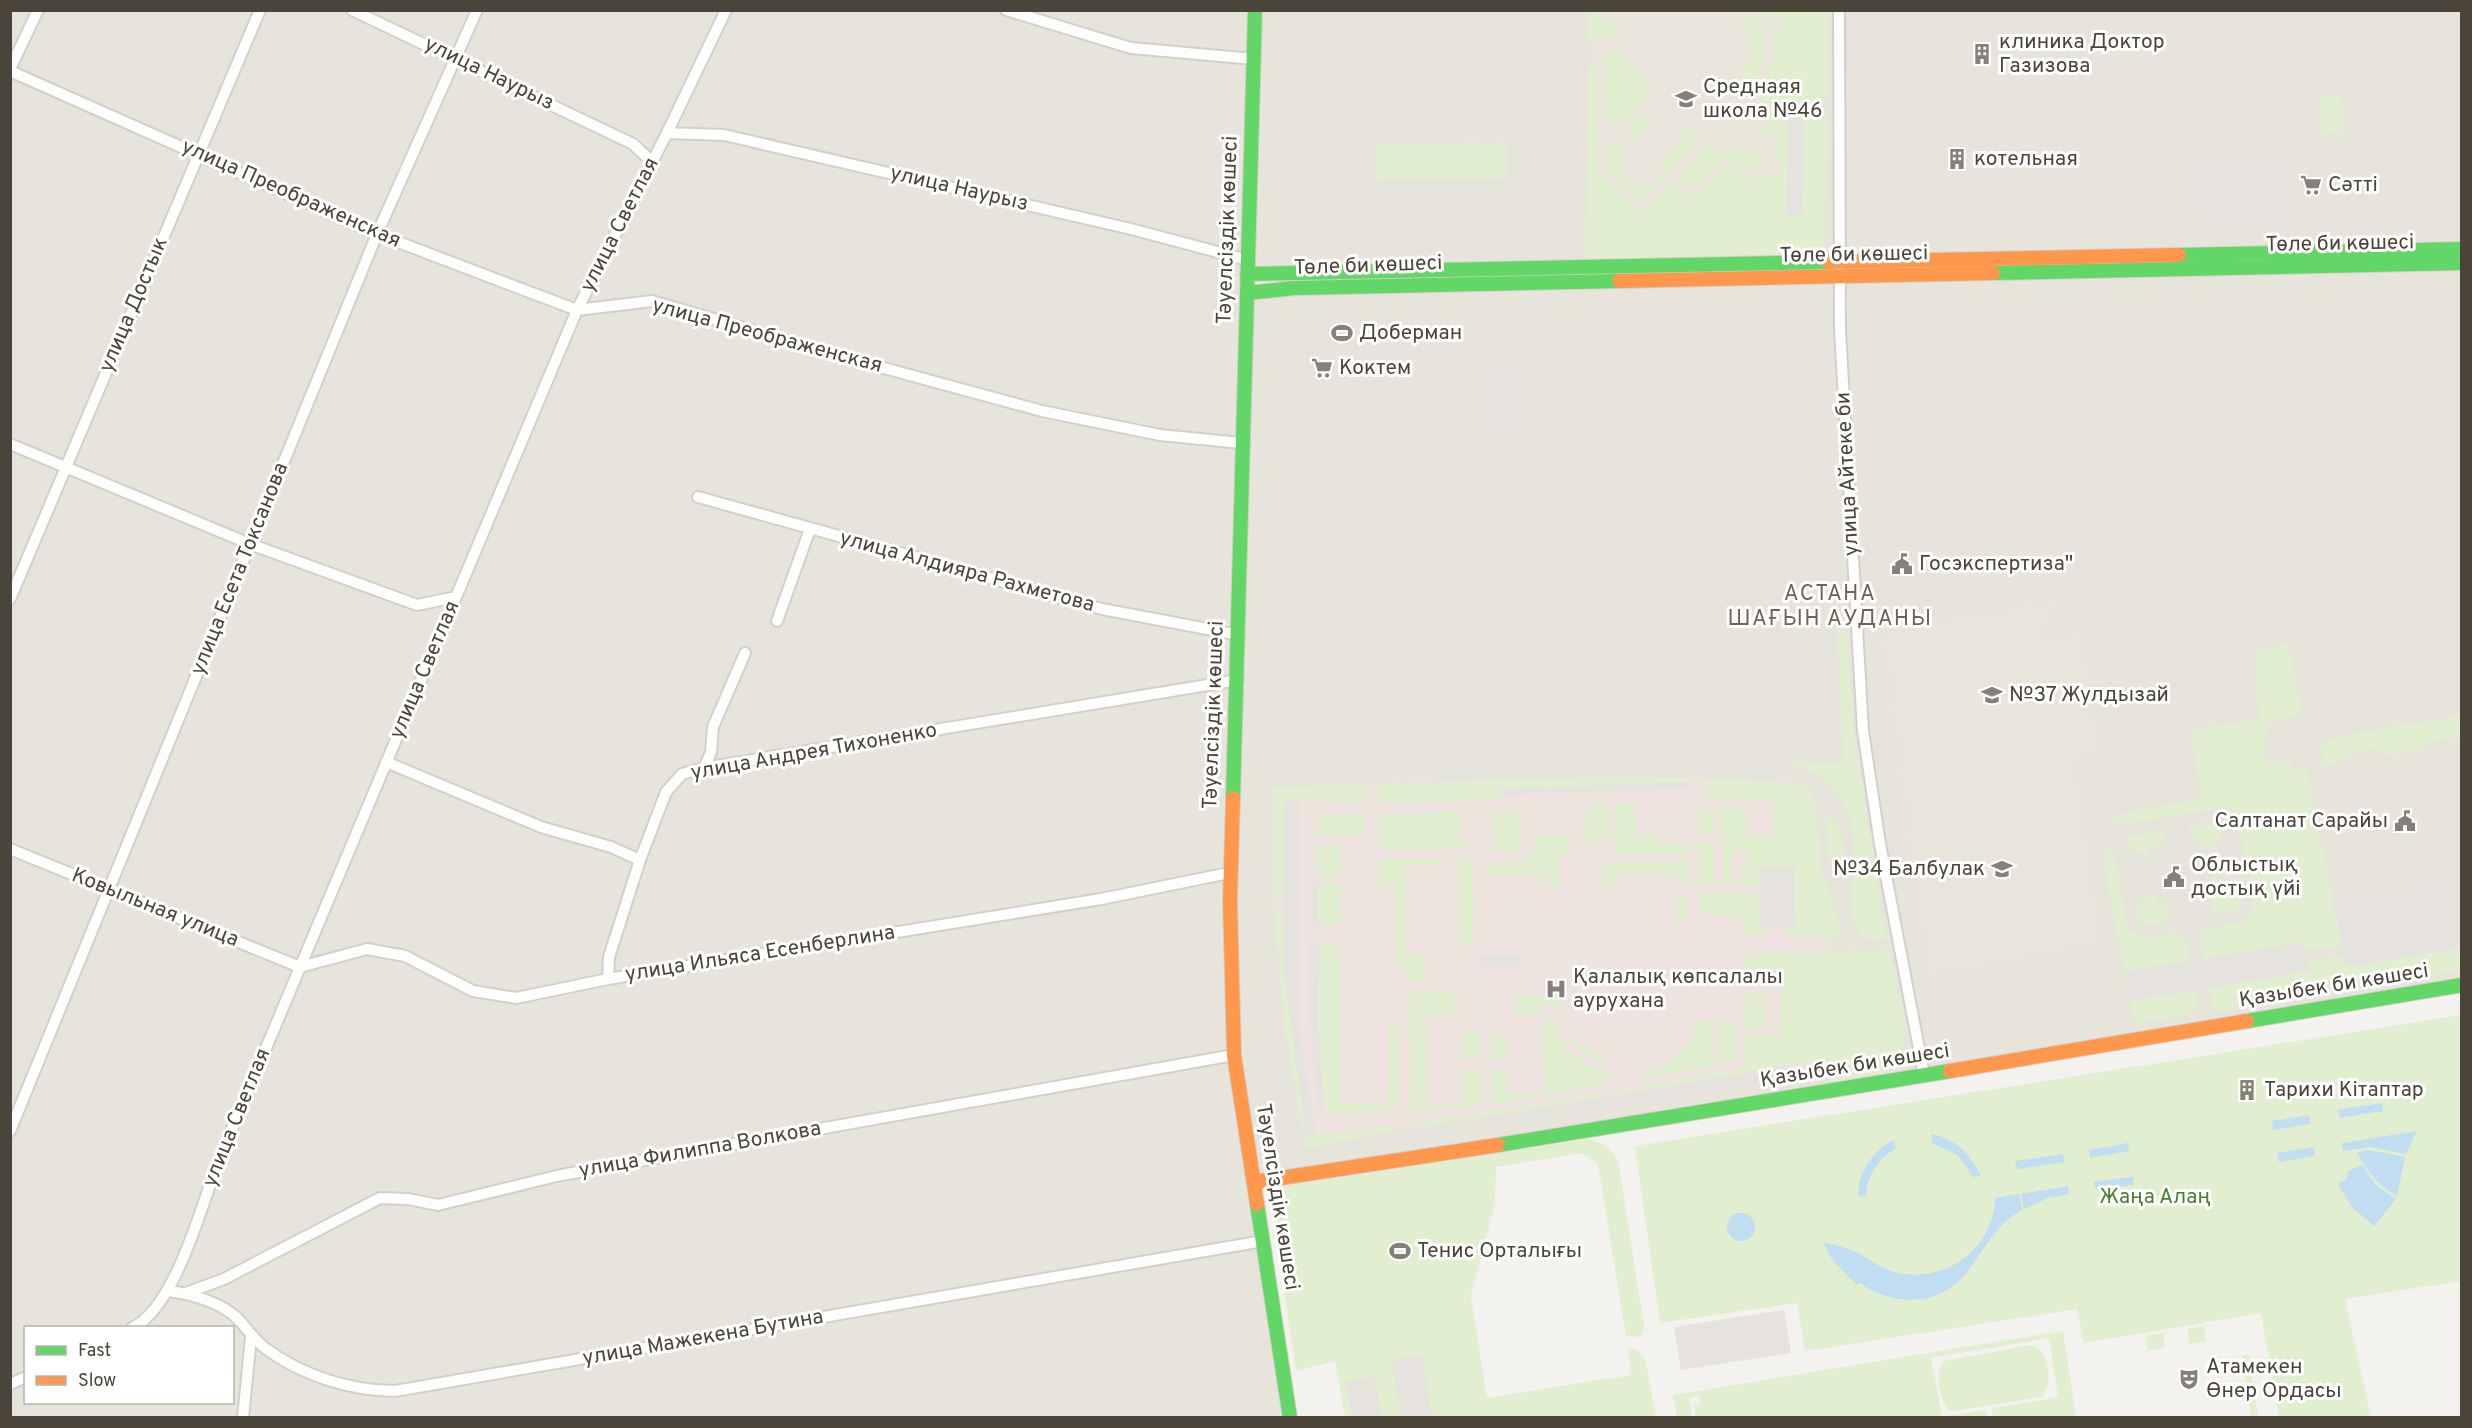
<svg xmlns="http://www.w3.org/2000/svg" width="2472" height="1428" viewBox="0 0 2472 1428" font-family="Overpass,sans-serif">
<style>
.residential{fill:#e7e4dc;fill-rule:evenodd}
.education{fill:#eae5da}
.medical{fill:#eee3df}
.green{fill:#e1eecf}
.parking{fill:#e6e3df}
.water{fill:#c0ddf1}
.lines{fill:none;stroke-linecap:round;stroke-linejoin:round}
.street-casing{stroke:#d2d0cb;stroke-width:14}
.fast-casing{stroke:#d3cfc5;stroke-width:16}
.slow-casing{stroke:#d3cfc5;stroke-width:16}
.street{stroke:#fdfdfc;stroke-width:10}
.fast{stroke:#63d668;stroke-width:14}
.slow{stroke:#ff974d;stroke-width:14}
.labels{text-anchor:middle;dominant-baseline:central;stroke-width:6;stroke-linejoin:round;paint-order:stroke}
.poi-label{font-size:21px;fill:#4b4439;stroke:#fff;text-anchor:start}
.street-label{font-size:21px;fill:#4b4439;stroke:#fff}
.park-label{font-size:21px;fill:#4a7f2a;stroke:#fff}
.neighbourhood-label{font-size:22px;letter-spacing:1.5px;fill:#6e6250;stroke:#fff}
</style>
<rect width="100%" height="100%" fill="#f4f2ee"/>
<path class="residential" d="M 10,11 L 2461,11 L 2461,249 L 1247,274 L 1247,293 L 2461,263 L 2461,985 L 1254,1181 L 1290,1417 L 11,1417 ZM 26,1328 L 232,1328 L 232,1402 L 26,1402 Z"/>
<path class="education" d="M 1588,11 L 1790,11 L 1782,141 L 1782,217 L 1593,221 Z
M 2054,603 L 2042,640 L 2082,632 L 2099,749 L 2073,754 L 2101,943 L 1928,976 L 1884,627 Z"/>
<path class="medical" d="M 1638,776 L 1795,783 L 1844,1056 L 1403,1129 L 1306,1148 L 1284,1028 L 1274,900 L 1272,787 Z"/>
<path class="green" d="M 1588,11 L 1608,11 L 1601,18 L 1606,23 L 1610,19 L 1619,27 L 1607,37 L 1589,39 Z
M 1743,11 L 1763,28 L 1761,73 L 1752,85 L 1738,72 L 1756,53 L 1749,47 L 1754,42 L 1743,31 L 1747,26 L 1737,17 Z
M 1756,11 L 1829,11 L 1829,92 L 1815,103 L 1788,103 L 1786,214 L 1802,214 L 1804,116 L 1828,115 L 1825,247 L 1816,254 L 1590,259 L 1585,255 L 1589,64 L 1596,72 L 1598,170 L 1642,212 L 1671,185 C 1710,210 1708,167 1729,166 C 1739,165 1744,176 1754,177 C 1764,177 1772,172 1782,172 L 1782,161 L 1774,160 L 1774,141 L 1781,140 L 1781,135 L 1763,133 C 1771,117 1767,106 1755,95 C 1774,73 1771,56 1772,29 L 1782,29 L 1782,20 L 1766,19 Z
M 1615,51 L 1651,87 C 1648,100 1626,123 1613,125 L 1605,118 L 1604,63 L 1607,54 Z
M 2320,96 L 2342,96 L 2343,134 L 2321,134 Z
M 1640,114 L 1650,123 L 1635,139 L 1625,130 Z
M 1687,127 L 1700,138 L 1644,199 L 1637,197 L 1605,165 L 1605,151 L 1611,143 L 1626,156 L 1617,166 L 1644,190 L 1667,165 L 1663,160 L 1680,142 L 1676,138 Z
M 1715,136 L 1719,137 L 1715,148 L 1720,153 L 1728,153 L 1733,148 L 1758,150 L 1759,160 L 1764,167 L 1752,171 L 1735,161 L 1722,161 L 1699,185 L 1684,186 L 1675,181 Z
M 1506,143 L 1506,178 L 1374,179 L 1375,144 Z
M 1837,630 L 1846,630 L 1855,743 L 1887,940 L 1864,938 C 1838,914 1860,855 1852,825 C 1846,803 1832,787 1814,774 C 1806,768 1796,767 1792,758 L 1802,758 L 1803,765 L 1843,762 Z
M 2288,644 L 2302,715 L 2268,723 L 2262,762 L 2289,760 L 2293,769 L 2306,768 L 2342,946 L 2306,950 L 2304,942 L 2204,959 L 2200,941 L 2202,932 L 2209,928 L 2244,922 L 2253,910 L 2251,885 L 2236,812 L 2226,807 L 2110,826 L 2123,813 L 2201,798 L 2191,730 L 2259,719 L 2254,651 Z
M 2461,715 L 2461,736 L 2430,741 L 2424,750 L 2382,755 L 2377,749 L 2344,754 L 2343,760 L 2323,768 L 2321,745 L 2331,738 Z
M 1638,776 L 1692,779 L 1689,782 L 1501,789 L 1501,800 L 1385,802 L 1377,797 L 1377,784 Z
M 1702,779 L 1795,783 C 1806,785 1810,788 1815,799 L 1821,865 L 1843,937 L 1788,936 L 1784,928 L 1794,928 L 1760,866 L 1760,886 L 1740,885 L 1740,870 L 1749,869 L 1748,851 L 1732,851 L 1732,885 L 1722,885 L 1721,807 L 1745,808 L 1747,834 L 1773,835 L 1774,801 L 1707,799 L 1702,793 Z
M 1366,784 L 1366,797 L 1361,801 L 1284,802 L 1284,887 L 1283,892 L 1274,894 L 1272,787 Z
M 1614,804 L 1636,804 L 1636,835 L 1658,835 L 1659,843 L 1688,843 L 1688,854 L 1614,854 Z
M 1592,805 L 1608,805 L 1608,843 L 1587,843 C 1586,831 1582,813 1592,805 Z
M 1714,807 L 1713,834 L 1698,834 L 1698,811 L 1704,807 Z
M 1515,810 L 1521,817 L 1521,847 L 1515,851 L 1497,851 L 1494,846 L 1493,815 L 1499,811 Z
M 1460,812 L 1463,843 L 1472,843 L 1468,848 L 1385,850 L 1378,845 L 1378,820 L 1382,814 Z
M 1358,813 L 1364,818 L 1365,835 L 1317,835 L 1317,820 L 1322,815 Z
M 1829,815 C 1846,827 1846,857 1838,874 C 1826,865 1826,833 1826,818 Z
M 2224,821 L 2228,823 L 2211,848 L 2203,850 L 2201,839 L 2191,841 L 2188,825 Z
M 2162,829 L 2164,842 L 2161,846 L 2147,848 L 2149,859 L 2125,843 L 2126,838 Z
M 1569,835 L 1569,855 L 1559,855 L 1559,893 L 1543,880 L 1543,875 L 1489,876 L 1489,865 L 1493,862 L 1530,859 L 1537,836 Z
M 1698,842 L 1713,842 L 1713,885 L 1698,885 Z
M 1341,844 L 1341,877 L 1318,877 L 1317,845 Z
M 2106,845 L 2113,850 L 2129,931 C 2146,943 2162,933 2180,934 L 2187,940 L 2191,961 L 2124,972 L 2103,856 L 2104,847 Z
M 1467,857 L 1472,864 L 1473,940 L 1471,944 L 1465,948 L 1460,946 L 1458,940 L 1458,865 L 1460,858 Z
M 1438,858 L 1444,860 L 1446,865 L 1407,865 L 1405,952 L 1426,953 L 1425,980 L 1403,980 L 1404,965 L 1396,965 L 1395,886 L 1378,887 L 1378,864 L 1384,859 Z
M 1610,861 L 1689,861 L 1688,885 L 1675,885 L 1675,874 L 1616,874 L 1616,879 L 1603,892 L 1602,874 Z
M 2214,874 L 2239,891 L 2241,904 L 2237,910 L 2223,915 L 2213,910 L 2208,883 Z
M 1318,884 L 1341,884 L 1341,924 L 1318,924 Z
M 1698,893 L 1760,894 L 1760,928 L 1771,928 L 1766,937 L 1747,937 L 1740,918 L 1701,914 Z
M 2155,893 L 2157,902 L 2165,901 L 2168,918 L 2162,923 L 2144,926 L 2138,920 C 2134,904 2141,899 2155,893 Z
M 1689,897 L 1686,918 L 1675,924 L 1675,898 Z
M 1274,905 L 1282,909 L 1284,972 L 1306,1135 L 1389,1126 L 1394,1131 L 1306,1148 L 1284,1028 Z
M 1319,944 L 1340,947 L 1340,1103 L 1388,1103 L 1388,1016 L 1398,1023 L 1399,1104 L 1391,1111 L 1330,1115 L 1325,1112 L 1318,1024 Z
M 2461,948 L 2461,970 L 2220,1012 L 2213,1006 L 2208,988 L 2309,971 L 2308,961 L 2343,957 L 2345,967 Z
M 1890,951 C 1896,987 1924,1054 1880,1075 C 1867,1081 1848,1082 1834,1084 L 1829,1058 L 1622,1093 L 1623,1090 L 1744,1067 L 1744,1035 L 1780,1035 L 1781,987 L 1744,986 L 1744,960 L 1748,952 Z
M 2195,990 L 2198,1007 L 2193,1014 L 2142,1023 L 2134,1021 L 2129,1001 Z
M 1408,991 L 1455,991 L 1455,1015 L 1426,1016 L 1426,1106 L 1462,1105 L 1462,1070 L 1481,1070 L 1482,1098 L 1479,1104 L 1419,1114 L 1410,1110 Z
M 1744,993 L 1765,993 L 1765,1029 L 1744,1029 Z
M 1563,995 L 1563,1005 L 1542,1006 L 1542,1014 L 1514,1015 L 1514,996 Z
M 2461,1015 L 2461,1281 L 2345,1299 L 2371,1417 L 2279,1417 L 2261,1313 L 2084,1343 L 2077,1309 L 1805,1351 L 1797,1303 L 1660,1323 L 1635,1146 Z
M 1714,1019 L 1714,1066 L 1643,1078 L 1642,1074 C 1669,1066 1691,1049 1697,1020 Z
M 1720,1019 L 1736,1021 L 1736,1056 L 1733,1062 L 1720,1064 Z
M 1542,1022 L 1554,1022 C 1560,1051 1583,1065 1609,1073 L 1609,1083 L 1499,1104 L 1494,1102 L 1491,1098 L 1491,1070 L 1506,1070 L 1507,1095 L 1543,1094 Z
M 1462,1030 L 1480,1032 L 1481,1058 L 1462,1058 Z
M 1495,1032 L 1506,1032 L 1506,1059 L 1491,1059 L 1490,1038 Z
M 1571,1037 L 1607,1060 L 1609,1063 L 1605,1065 L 1589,1057 L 1570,1041 Z
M 1606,1093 L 1609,1095 L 1408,1129 L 1411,1124 Z
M 1589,1139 C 1603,1143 1610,1148 1618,1160 L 1644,1326 L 1642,1335 L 1637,1337 L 1626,1336 L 1598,1164 L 1581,1153 L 1496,1167 L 1495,1202 L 1471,1297 L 1487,1398 L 1631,1375 L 1628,1349 L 1637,1350 L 1645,1358 L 1656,1417 L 1345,1417 L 1335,1361 L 1296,1371 L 1270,1199 L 1276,1191 L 1284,1186 Z
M 2204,1326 L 2206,1341 L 2189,1344 L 2188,1329 Z
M 2063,1331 L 2076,1417 L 1993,1417 L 1991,1409 L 2058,1397 L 2049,1338 L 1931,1358 L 1942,1417 L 1986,1410 L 1987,1417 L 1696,1417 L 1694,1405 L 1701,1404 L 1699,1396 L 1689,1398 L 1692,1417 L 1677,1417 L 1673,1395 Z
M 2163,1333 L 2165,1348 L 2148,1351 L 2145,1336 Z
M 2032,1345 C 2049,1349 2054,1387 2041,1397 L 1954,1411 L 1947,1409 C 1940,1399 1934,1370 1944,1361 Z
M 2248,1354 L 2258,1417 L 2251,1417 L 2242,1360 L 2241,1356 Z"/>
<path class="parking" d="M 1788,103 L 1804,103 L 1802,215 L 1786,214 Z
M 2198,155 L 2289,156 L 2292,218 L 2198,218 Z
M 1521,369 L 1523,429 L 1485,429 L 1484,370 Z
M 1689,782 L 1689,789 L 1501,795 L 1501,789 Z
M 1284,801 L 1299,801 L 1299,1029 L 1316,1134 L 1306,1135 L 1284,972 Z
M 1759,866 L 1794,866 L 1795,928 L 1760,929 Z
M 1310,883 L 1318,883 L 1318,924 L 1311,924 Z
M 2442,884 L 2461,887 L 2461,948 L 2345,967 L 2334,900 Z
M 2305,942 L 2309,971 L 2129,1001 L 2124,972 Z
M 1310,944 L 1319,944 L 1318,1024 L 1324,1109 L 1319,1109 L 1310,1024 Z
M 1480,954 L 1521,954 L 1522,967 L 1480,967 Z
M 1819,1063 L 1821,1075 L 1314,1154 L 1314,1150 Z
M 1784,1310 L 1791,1353 L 1681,1370 L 1674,1327 Z
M 1421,1355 L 1432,1417 L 1401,1417 L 1391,1360 Z
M 1375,1376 L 1382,1417 L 1352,1417 L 1346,1382 Z"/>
<path class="water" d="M 2382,1103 L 2383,1111 L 2340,1118 L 2338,1110 Z
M 2309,1115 L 2310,1124 L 2273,1130 L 2272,1121 Z
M 2417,1131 L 2406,1154 L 2370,1147 L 2343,1151 L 2342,1143 Z
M 1931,1134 C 1955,1138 1970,1154 1981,1176 L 1973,1177 L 1958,1155 L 1932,1143 Z
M 1894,1140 L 1895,1149 C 1878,1159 1867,1176 1866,1196 L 1859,1197 C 1856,1174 1874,1149 1894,1140 Z
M 2128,1143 L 2129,1151 L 2090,1158 L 2089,1150 Z
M 2314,1147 L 2315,1156 L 2279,1162 L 2277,1153 Z
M 2368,1150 L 2405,1157 L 2397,1196 C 2379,1186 2366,1171 2357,1152 Z
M 2063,1154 L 2064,1162 L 2017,1169 L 2015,1161 Z
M 2362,1165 L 2377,1186 L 2396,1199 L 2374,1226 L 2352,1207 L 2338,1184 L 2347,1179 L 2348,1171 Z
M 2133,1177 L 2134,1185 L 2096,1190 L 2094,1182 Z
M 2068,1186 L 2069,1194 L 2048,1198 L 2024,1209 L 2021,1194 Z
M 2019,1194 L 2022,1210 C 1995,1225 1985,1249 1967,1272 C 1939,1308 1893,1306 1859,1283 L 1857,1285 L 1833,1261 L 1823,1242 C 1835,1245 1847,1248 1858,1253 C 1871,1259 1881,1269 1895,1272 C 1944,1285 1994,1249 1995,1198 Z
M1727 1227a14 14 0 1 1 28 0a14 14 0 1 1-28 0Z"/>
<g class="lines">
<defs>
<path id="street" d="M 352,10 L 633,144 L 652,162
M 1006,10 L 1131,48 L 1254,59
M 1839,10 L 1840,330 L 1863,731 L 1880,844 L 1924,1075
M 10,69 L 38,10
M 10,71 L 377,234 L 577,310 L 652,301 L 836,355 L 1042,411 L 1160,435 L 1241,443
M 667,133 L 724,135 L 1131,229 L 1248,260
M 10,444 L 250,544 L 417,605 L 456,597
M 698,497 L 1102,609 L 1239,635
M 10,599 L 260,10
M 777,621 L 810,529
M 386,762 L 541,827 L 611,847 L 640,860 L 666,792 L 682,774 L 704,768 L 1238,680
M 704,768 L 711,752 L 713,727 L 745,653
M 10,849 L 300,967 L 367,949 L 405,956 L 473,991 L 516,998 L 608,979 L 1101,899 L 1229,873
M 608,979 L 609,957 L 640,860
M 10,1131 L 377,234 L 477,10
M 169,1291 C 191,1294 220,1302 237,1318 C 247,1328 253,1339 265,1348 C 301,1375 350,1391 395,1391 L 1263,1241
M 186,1293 L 224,1279 L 380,1198 L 408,1199 L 438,1205 L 561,1175 L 1234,1055
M 132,1328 C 175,1308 201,1207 218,1162 L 577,310 L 667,133 L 726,10
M 10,1384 L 26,1377
M 243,1418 L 251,1337"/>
<path id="fast" d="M 2179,255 L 2462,249
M 1993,273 L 2462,263
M 1247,274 L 1828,262
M 1247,293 L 1295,288 L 1619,281
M 1233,798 L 1255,10
M 2247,1021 L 2462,985
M 1498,1145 L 1950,1071
M 1257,1204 L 1290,1418"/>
<path id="slow" d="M 1828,262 L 2179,255
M 1619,281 L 1993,273
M 1233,798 L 1230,901 L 1234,1055 L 1257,1204
M 1950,1071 L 2247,1021
M 1254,1182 L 1498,1145"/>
</defs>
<use href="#street" class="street-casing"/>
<use href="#fast" class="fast-casing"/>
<use href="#slow" class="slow-casing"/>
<use href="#street" class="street"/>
<use href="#fast" class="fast"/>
<use href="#slow" class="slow"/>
</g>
<defs>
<symbol id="building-bare" viewBox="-9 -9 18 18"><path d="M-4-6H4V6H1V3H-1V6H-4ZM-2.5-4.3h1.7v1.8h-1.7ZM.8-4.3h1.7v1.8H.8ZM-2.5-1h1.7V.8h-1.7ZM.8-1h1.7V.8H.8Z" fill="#868178" stroke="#fff" stroke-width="2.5" paint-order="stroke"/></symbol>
<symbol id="school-bare" viewBox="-9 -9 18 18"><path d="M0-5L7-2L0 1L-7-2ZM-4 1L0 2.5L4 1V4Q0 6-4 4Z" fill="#868178" stroke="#fff" stroke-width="2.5" paint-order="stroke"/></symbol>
<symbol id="supermarket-bare" viewBox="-9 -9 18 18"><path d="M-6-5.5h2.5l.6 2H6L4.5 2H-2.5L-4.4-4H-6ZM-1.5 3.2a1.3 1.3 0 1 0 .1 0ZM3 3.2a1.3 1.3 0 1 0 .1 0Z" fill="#868178" stroke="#fff" stroke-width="2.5" paint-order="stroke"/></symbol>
<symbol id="stadium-bare" viewBox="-9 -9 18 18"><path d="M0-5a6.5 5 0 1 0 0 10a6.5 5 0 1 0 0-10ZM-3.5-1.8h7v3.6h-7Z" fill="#868178" stroke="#fff" stroke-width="2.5" paint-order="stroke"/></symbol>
<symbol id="civic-bare" viewBox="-9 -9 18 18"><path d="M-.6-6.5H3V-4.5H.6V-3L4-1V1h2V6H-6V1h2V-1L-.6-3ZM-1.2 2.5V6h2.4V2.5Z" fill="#868178" stroke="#fff" stroke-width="2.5" paint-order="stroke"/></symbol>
<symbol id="hospital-bare" viewBox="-9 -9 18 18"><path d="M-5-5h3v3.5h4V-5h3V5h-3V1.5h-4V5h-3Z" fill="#868178" stroke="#fff" stroke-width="2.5" paint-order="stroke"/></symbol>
<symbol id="theatre-bare" viewBox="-9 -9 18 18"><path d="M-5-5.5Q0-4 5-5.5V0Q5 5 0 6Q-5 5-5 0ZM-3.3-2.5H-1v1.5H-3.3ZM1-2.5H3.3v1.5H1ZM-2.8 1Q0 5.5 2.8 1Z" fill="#868178" stroke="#fff" stroke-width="2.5" paint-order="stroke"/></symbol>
</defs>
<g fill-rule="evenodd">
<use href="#building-bare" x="1967" y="39" width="30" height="30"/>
<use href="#school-bare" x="1671" y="84" width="30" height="30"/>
<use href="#building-bare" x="1942" y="144" width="30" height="30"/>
<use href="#supermarket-bare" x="2296" y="170" width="30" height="30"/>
<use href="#stadium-bare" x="1327" y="318" width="30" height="30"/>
<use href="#supermarket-bare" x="1307" y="353" width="30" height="30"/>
<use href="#civic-bare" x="1887" y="549" width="30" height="30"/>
<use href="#school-bare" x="1977" y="680" width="30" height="30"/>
<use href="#civic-bare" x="2390" y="806" width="30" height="30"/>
<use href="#school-bare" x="1987" y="854" width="30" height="30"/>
<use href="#civic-bare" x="2159" y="862" width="30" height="30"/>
<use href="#hospital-bare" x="1541" y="974" width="30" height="30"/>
<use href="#building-bare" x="2232" y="1075" width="30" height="30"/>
<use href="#stadium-bare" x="1385" y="1236" width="30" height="30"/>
<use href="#theatre-bare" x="2174" y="1364" width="30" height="30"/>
</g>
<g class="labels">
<g class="poi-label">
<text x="1999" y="42">клиника Доктор<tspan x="1999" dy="24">Газизова</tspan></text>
<text x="1703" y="87">Среднаяя<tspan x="1703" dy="24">школа №46</tspan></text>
<text x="1974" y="159">котельная</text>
<text x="2328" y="185">Cәтті</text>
<text x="1359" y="333">Доберман</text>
<text x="1339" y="368">Коктем</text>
<text x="1919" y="564">Госэкспертиза"</text>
<text x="2009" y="695">№37 Жулдызай</text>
<text x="2388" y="821" text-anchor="end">Салтанат Сарайы</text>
<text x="2191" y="865">Облыстық<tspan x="2191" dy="24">достық үйі</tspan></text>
<text x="1985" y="869" text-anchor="end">№34 Балбулак</text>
<text x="1573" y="977">Қалалық көпсалалы<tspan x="1573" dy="24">аурухана</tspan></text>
<text x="2264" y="1090">Тарихи Кітаптар</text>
<text x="1417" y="1251">Тенис Орталығы</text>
<text x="2206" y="1367">Атамекен<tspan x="2206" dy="24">Өнер Ордасы</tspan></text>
</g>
<g class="street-label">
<text transform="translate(489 74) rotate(26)">улица Наурыз</text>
<text transform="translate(959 189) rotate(13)">улица Наурыз</text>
<text transform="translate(291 194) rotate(24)">улица Преображенская</text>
<text transform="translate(620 225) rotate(-63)">улица Светлая</text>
<text transform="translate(1228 230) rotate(-88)">Тәуелсіздік көшесі</text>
<text transform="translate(2340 244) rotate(-1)">Төле би көшесі</text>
<text transform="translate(1854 255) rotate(-1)">Төле би көшесі</text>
<text transform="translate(1368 266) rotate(-2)">Төле би көшесі</text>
<text transform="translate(134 305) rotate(-67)">улица Достык</text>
<text transform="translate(767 336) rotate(15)">улица Преображенская</text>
<text transform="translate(1848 474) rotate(-93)">улица Айтеке би</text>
<text transform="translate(240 569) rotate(-68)">улица Есета Токсанова</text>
<text transform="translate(967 572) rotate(15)">улица Алдияра Рахметова</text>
<text transform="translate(425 670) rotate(-67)">улица Светлая</text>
<text transform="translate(1214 715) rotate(-88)">Тәуелсіздік көшесі</text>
<text transform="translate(814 752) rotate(-10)">улица Андрея Тихоненко</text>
<text transform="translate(155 908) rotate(22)">Ковыльная улица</text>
<text transform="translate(760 954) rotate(-9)">улица Ильяса Есенберлина</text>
<text transform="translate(2334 986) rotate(-9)">Қазыбек би көшесі</text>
<text transform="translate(1855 1066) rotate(-9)">Қазыбек би көшесі</text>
<text transform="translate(237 1118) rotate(-68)">улица Светлая</text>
<text transform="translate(700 1150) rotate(-10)">улица Филиппа Волкова</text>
<text transform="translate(1277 1197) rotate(81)">Тәуелсіздік көшесі</text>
<text transform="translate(703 1338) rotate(-10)">улица Мажекена Бутина</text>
</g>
<g class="park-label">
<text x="2155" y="1197">Жаңа Алаң</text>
</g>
<g class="neighbourhood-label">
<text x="1830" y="594">АСТАНА<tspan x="1830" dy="25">ШАҒЫН АУДАНЫ</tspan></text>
</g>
</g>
<rect width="2472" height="1428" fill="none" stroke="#4b4439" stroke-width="24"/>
<rect x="24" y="1326" width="210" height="78" fill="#ffffff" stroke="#b7b4b0" stroke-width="1.5"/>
<rect x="36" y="1346" width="30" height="9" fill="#63d668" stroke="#b7b4b0" stroke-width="1.5"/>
<text x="78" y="1356" font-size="18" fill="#4b4439">Fast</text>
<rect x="36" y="1376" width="30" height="9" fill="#ff974d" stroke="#b7b4b0" stroke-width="1.5"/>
<text x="78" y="1386" font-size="18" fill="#4b4439">Slow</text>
</svg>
